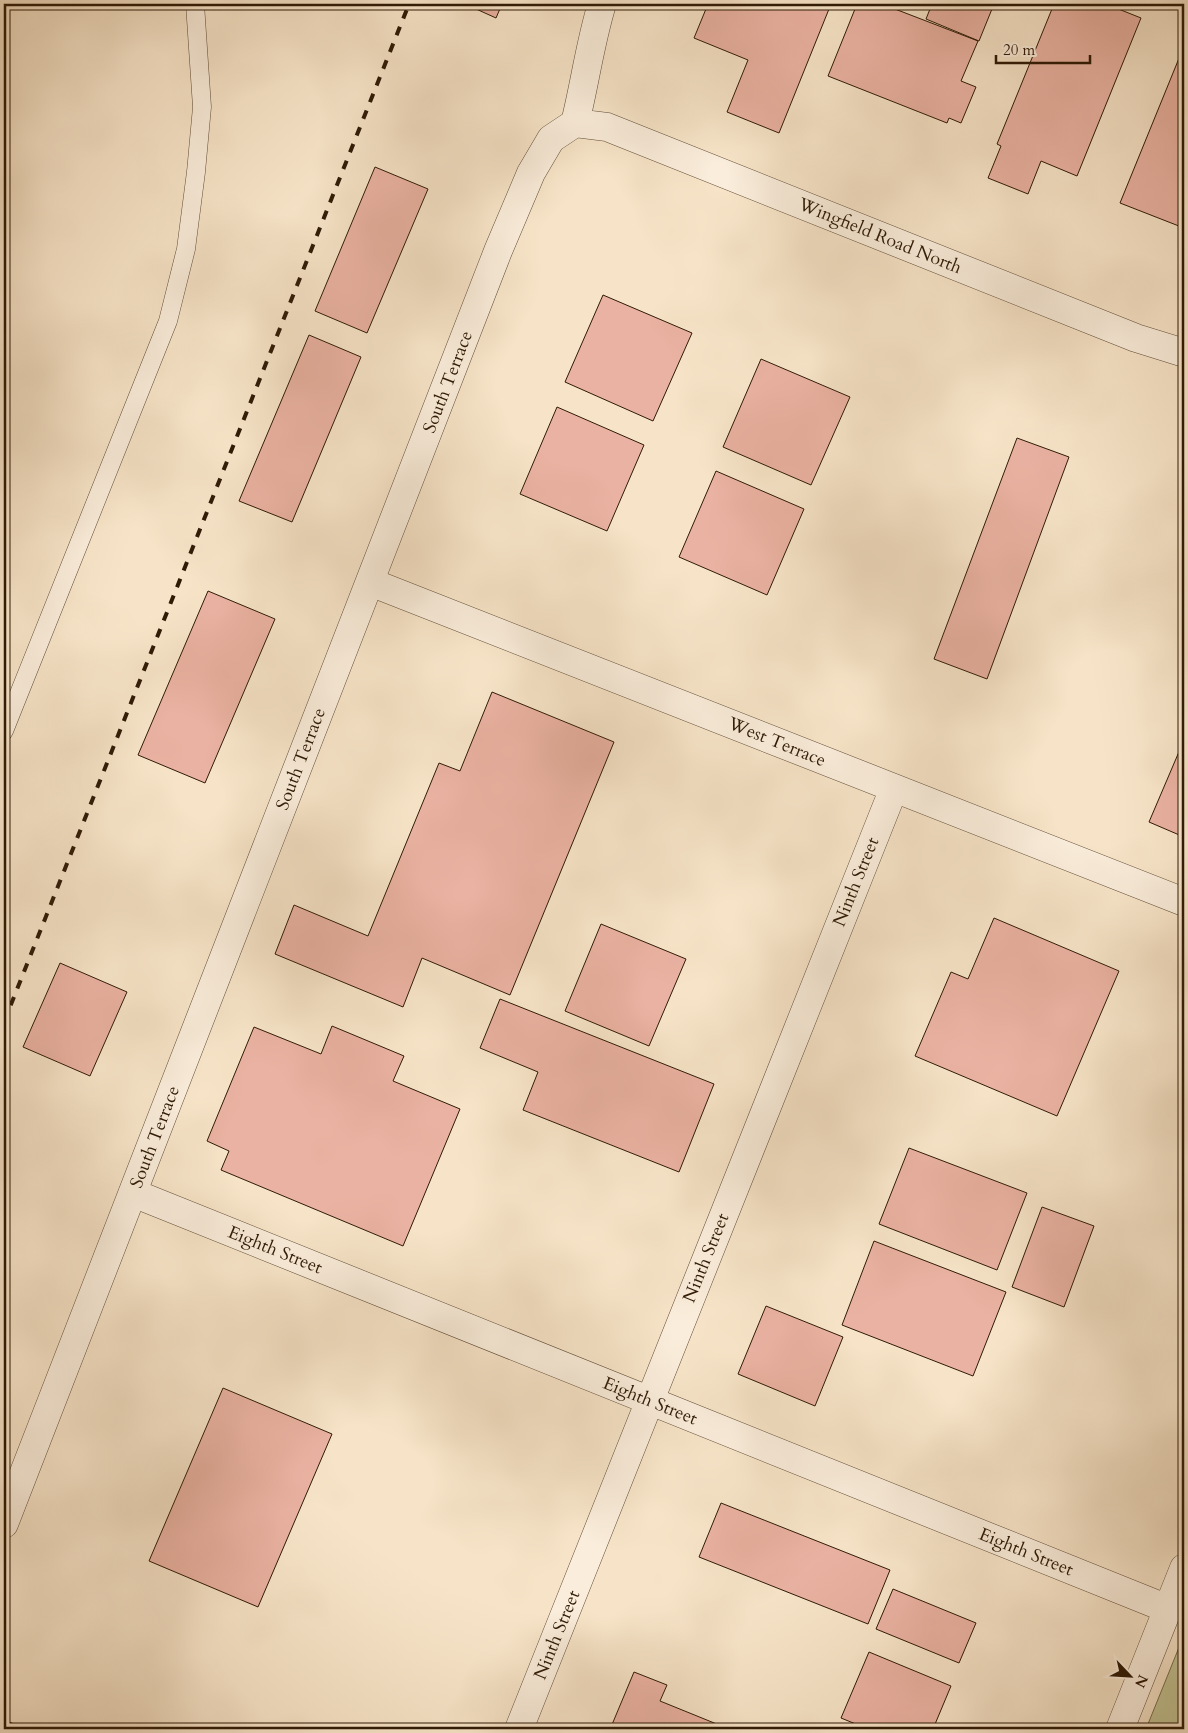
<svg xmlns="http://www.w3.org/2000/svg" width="1188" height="1733" viewBox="0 0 1188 1733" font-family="Cardo,serif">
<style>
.green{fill:#c2c293;stroke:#786e4c}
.building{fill:#eab2a2;stroke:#2f1a06}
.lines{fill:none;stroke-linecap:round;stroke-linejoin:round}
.lane-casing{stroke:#614c36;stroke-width:19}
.street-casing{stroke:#614c36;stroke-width:29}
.lane{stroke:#faeddb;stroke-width:18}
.street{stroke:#faeddb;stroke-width:28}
.rail{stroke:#2f1a06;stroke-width:4;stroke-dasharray:9 9;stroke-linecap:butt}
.labels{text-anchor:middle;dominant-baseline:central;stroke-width:4;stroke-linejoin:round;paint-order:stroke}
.street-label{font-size:18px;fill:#2f1a06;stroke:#faeddb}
</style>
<rect width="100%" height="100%" fill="#f7e4c8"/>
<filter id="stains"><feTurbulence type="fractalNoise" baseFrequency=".004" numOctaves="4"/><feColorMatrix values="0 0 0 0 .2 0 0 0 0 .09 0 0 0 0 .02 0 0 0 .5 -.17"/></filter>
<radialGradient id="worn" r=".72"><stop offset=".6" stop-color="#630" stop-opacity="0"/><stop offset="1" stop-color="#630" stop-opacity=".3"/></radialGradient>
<path class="green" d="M 1184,1635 L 1184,1729 L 1146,1729 Z"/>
<path class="building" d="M 465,4 L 502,4 L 496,18 Z
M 708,4 L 831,4 L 779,133 L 727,112 L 748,60 L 694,38 Z
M 857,4 L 882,4 L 978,41 L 961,81 L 976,87 L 961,123 L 949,118 L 947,123 L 828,76 Z
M 932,4 L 994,4 L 979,41 L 926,19 Z
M 1054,4 L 1106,4 L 1141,18 L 1077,176 L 1041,161 L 1028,194 L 988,178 L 1001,146 L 997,144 Z
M 1184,46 L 1184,228 L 1120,203 Z
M 375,167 L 428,189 L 367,333 L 315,311 Z
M 603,295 L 692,333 L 653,421 L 565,382 Z
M 309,335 L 361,357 L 292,522 L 239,501 Z
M 761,359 L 850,397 L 811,485 L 723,447 Z
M 557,407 L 644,445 L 607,531 L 520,494 Z
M 1017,438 L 1069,457 L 987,679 L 934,659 Z
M 716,471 L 804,509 L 767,595 L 679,557 Z
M 208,591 L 275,619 L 205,783 L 138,755 Z
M 492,692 L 614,742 L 510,995 L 422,958 L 403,1007 L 275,954 L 294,905 L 368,936 L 439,763 L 460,771 Z
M 1184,740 L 1184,837 L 1149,822 Z
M 994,918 L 1119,971 L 1057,1116 L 915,1056 L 951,972 L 968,979 Z
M 601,924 L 686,959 L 649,1046 L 565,1011 Z
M 60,963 L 127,992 L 90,1076 L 23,1047 Z
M 500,999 L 714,1084 L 679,1172 L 523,1110 L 538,1072 L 480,1048 Z
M 332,1026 L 404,1056 L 393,1081 L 460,1109 L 403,1246 L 221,1170 L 229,1151 L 207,1141 L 254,1027 L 321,1054 Z
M 909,1148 L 1027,1193 L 997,1270 L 879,1224 Z
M 1042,1207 L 1094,1226 L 1064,1307 L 1012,1287 Z
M 874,1241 L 1006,1292 L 973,1376 L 842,1325 Z
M 766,1306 L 843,1337 L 815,1406 L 738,1374 Z
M 223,1388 L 332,1434 L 258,1607 L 149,1561 Z
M 721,1503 L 890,1570 L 868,1624 L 699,1557 Z
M 893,1589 L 976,1623 L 959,1663 L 876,1629 Z
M 869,1652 L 951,1686 L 933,1729 L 868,1729 L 841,1718 Z
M 634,1672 L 667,1685 L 660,1701 L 729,1729 L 615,1729 L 611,1727 Z
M 4,1720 L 27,1729 L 4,1729 Z"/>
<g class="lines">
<defs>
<path id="lane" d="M 4,731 L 168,321 L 186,249 L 196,172 L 202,107 L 195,4"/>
<path id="street" d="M 575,123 L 607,127 L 1136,338 L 1184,353
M 370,582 L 1184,902
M 133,1193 L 1168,1609
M 4,1524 L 498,251 L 531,173 L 551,139 L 575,123 C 585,83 590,43 602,4
M 519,1729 L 894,788
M 1120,1729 L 1184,1568"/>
</defs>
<use href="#lane" class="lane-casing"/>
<use href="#street" class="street-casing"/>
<use href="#lane" class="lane"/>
<use href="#street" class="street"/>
<path class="rail" d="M 4,1022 L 409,4"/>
</g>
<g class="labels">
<g class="street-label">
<text transform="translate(880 236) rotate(22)">Wingfield Road North</text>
<text transform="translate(448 382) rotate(-69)">South Terrace</text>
<text transform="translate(777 742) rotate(22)">West Terrace</text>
<text transform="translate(301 759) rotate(-69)">South Terrace</text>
<text transform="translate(856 882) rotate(-68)">Ninth Street</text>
<text transform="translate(155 1137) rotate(-69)">South Terrace</text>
<text transform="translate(275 1250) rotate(22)">Eighth Street</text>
<text transform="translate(706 1258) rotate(-68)">Ninth Street</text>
<text transform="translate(650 1401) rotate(22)">Eighth Street</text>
<text transform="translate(1026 1552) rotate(22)">Eighth Street</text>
<text transform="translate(557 1635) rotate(-68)">Ninth Street</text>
</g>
</g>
<rect width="1188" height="1733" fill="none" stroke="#f7e4c8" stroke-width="20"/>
<rect x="5" y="5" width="1178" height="1723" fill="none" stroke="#2f1a06" stroke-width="2.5"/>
<rect x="10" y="10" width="1168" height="1713" fill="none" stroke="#2f1a06"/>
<g transform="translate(1130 1676) rotate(115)" stroke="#faeddb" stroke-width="4" paint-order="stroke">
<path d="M0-4L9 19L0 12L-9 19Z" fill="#2f1a06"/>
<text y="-8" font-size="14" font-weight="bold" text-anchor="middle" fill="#2f1a06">N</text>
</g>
<path d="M996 55v8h94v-8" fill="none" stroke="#2f1a06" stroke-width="2.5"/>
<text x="1003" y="55" font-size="15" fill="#2f1a06" stroke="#faeddb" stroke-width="4" paint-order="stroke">20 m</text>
<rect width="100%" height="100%" filter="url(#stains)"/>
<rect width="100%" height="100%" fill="url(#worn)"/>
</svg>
